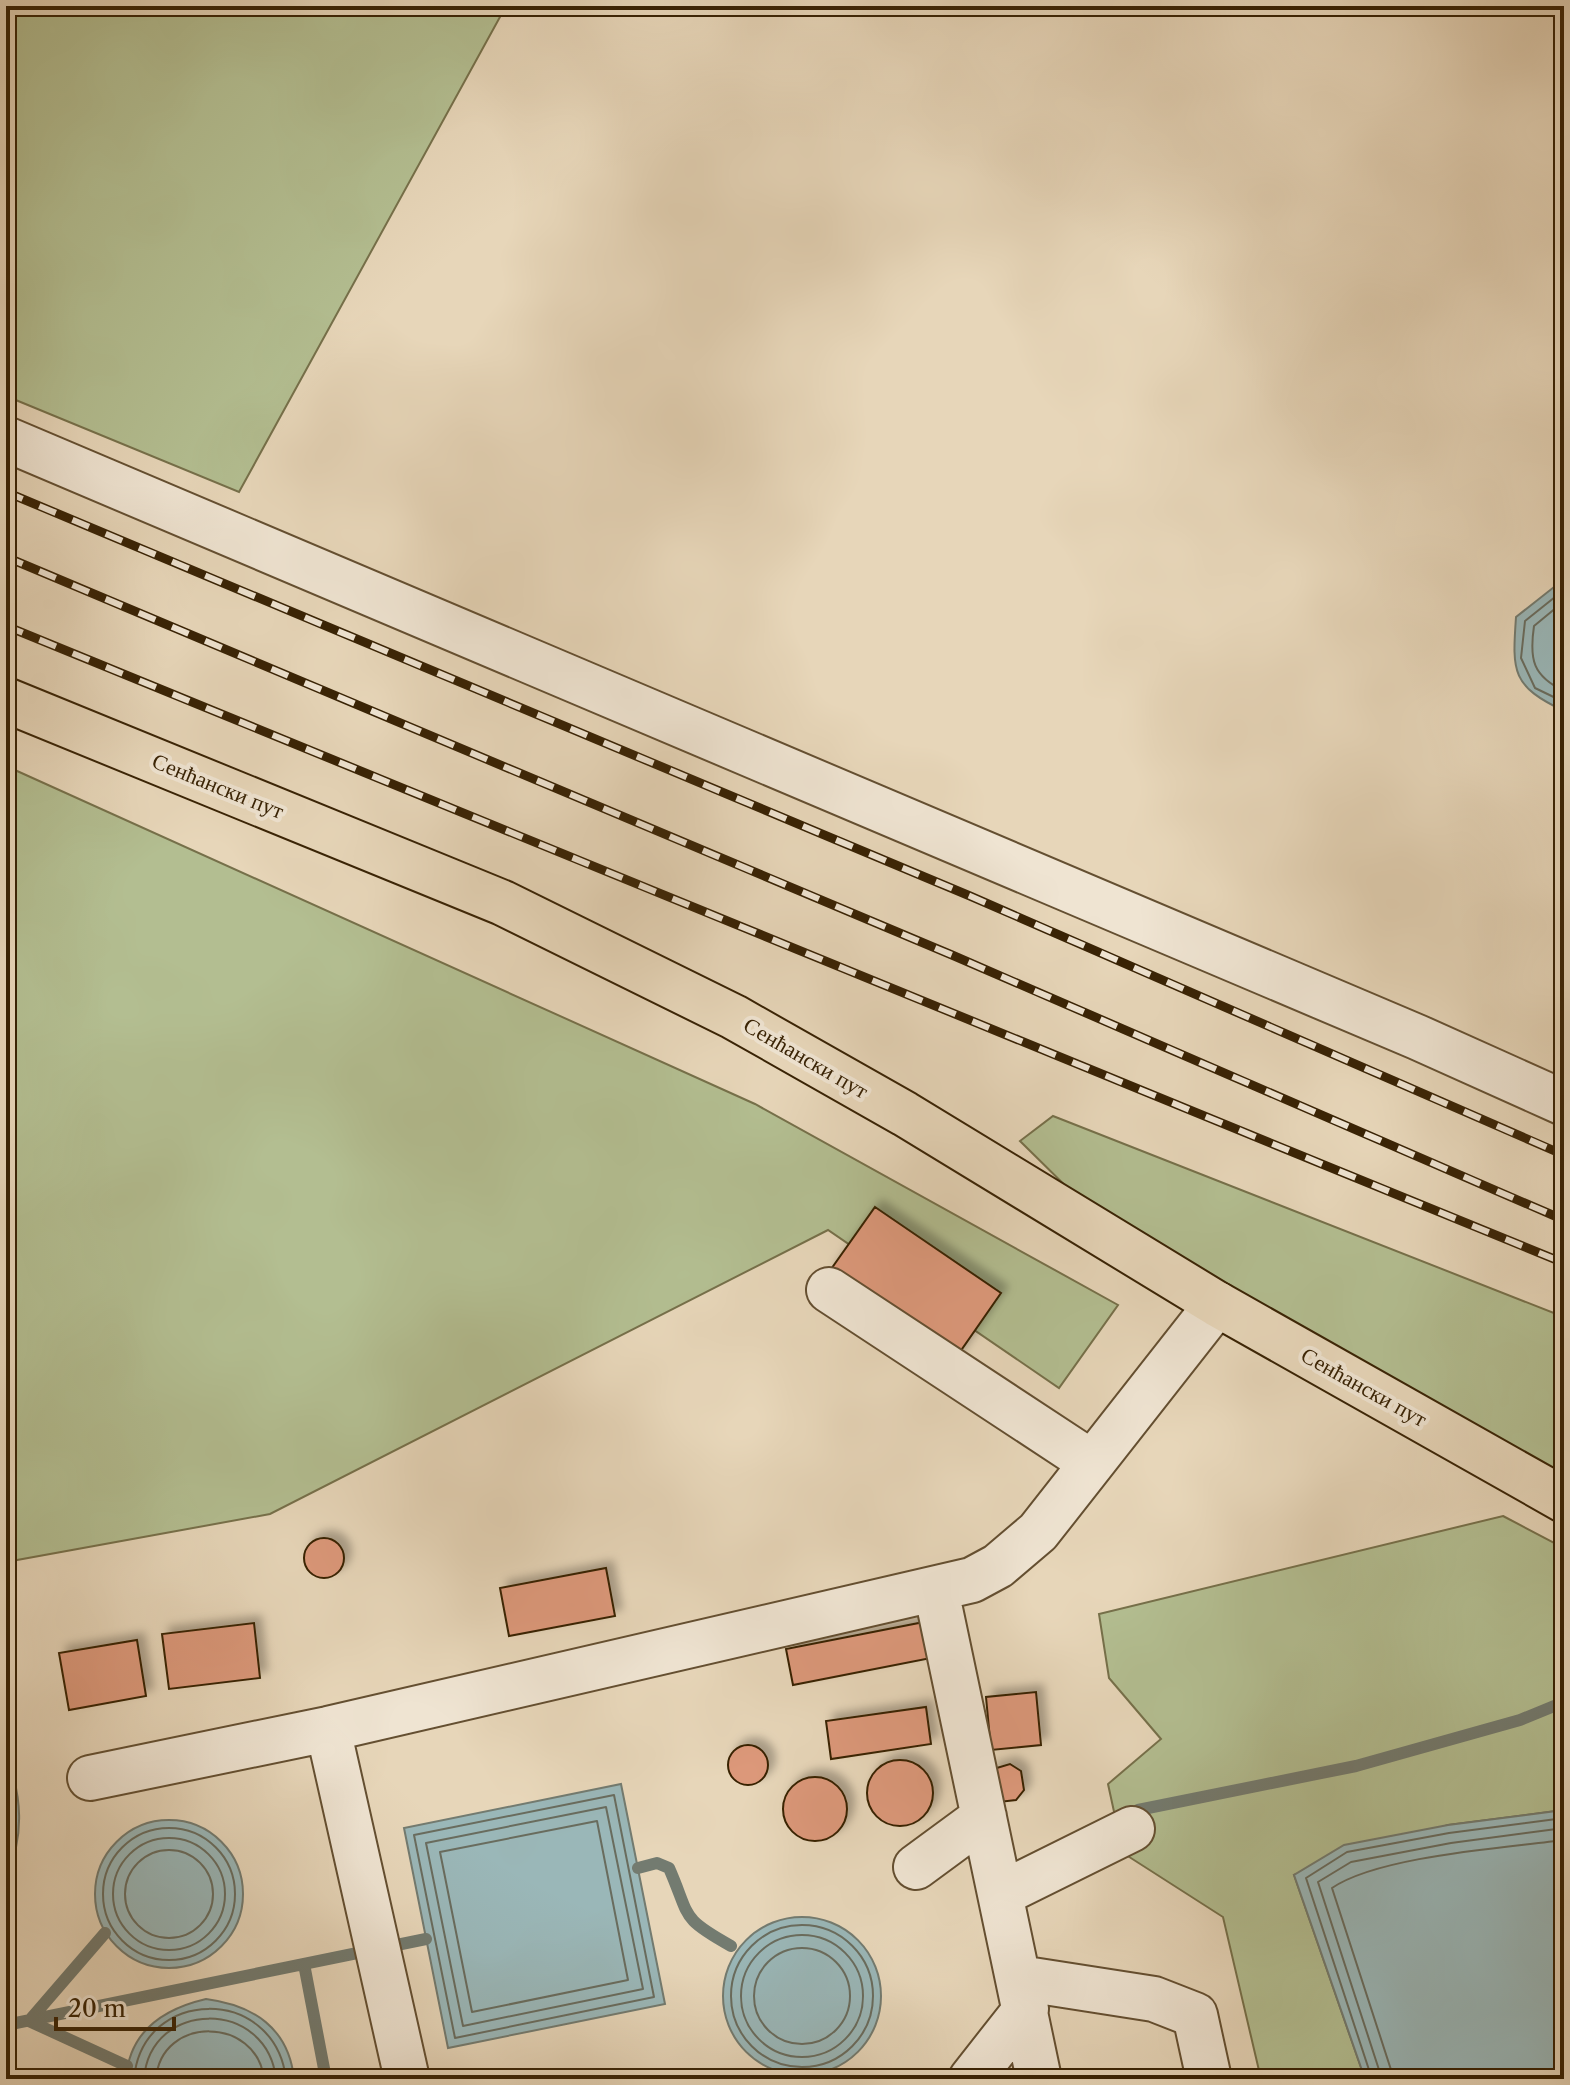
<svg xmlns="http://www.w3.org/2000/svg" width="1570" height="2085" viewBox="0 0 1570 2085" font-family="'Libre Caslon Text',serif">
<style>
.green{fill:#b3be91;stroke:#76704a;stroke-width:2}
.water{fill:#9ab7b8;stroke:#737b70;stroke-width:2}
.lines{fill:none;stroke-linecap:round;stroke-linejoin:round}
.shore{stroke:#696c5e;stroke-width:2}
.stream{stroke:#737b70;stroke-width:12}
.building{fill:#dc987a;stroke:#382204;stroke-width:2;filter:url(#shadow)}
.minor-casing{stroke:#644f31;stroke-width:48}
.major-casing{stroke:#382204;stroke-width:48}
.minor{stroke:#efe4d2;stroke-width:44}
.major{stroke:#e7d6b9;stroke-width:44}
.rail-casing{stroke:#382204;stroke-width:9}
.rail{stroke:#efe4d2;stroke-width:6;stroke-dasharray:18;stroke-linecap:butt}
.labels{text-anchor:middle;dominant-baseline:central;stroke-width:8;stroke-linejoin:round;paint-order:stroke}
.street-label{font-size:22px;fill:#382204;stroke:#efe4d2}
</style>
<defs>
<filter id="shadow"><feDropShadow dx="7" dy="-7" stdDeviation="4" flood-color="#0004"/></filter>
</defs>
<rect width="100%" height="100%" fill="#e7d6b9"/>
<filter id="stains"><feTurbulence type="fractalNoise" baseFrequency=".0025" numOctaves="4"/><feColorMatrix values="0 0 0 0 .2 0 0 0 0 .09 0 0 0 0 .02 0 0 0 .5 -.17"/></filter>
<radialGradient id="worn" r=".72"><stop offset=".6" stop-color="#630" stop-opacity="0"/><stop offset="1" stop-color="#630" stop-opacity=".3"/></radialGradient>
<path class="green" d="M 6,6 L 506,6 L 239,492 L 6,396 Z
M 6,766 L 755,1104 L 1118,1305 L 1059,1388 L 828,1230 L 270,1514 L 6,1562 Z
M 1053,1116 L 1564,1317 L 1564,1480 L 1091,1211 L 1020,1141 Z
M 1503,1516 L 1564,1548 L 1564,1810 L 1448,1825 L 1294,1875 L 1365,2079 L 1261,2079 L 1223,1917 L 1123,1853 L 1108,1784 L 1161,1739 L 1109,1678 L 1099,1614 Z"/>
<path class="water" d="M 1554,587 L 1564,590 L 1564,711 C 1512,686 1512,673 1516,617 Z
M 6,1756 C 22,1794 25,1837 6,1876 Z
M 621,1784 L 665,2004 L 448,2048 L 404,1828 Z
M 1564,1810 L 1564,2079 L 1365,2079 L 1294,1875 L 1344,1845 L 1448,1825 Z
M95 1894a74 74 0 1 1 148 0a74 74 0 1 1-148 0Z
M723 1996a79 79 0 1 1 158 0a79 79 0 1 1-158 0Z
M 206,1999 C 253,2005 289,2028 294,2079 L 126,2079 C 129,2032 163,2009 206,1999 Z"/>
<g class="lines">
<path class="shore" d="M 1564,597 L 1555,597 L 1525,621 L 1521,658 L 1535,688 L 1564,702
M 1564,607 L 1557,607 L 1534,626 C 1529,660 1533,676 1564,691
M 614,1795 L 654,1997 L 455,2038 L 414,1835 Z
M 606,1807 L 643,1989 L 463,2026 L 426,1843 Z
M 597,1821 L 628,1980 L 472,2012 L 440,1852 Z
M103 1894a66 66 0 1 1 132 0a66 66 0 1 1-132 0Z
M113 1894a56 56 0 1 1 112 0a56 56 0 1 1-112 0Z
M125 1894a44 44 0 1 1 88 0a44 44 0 1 1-88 0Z
M731 1996a71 71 0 1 1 142 0a71 71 0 1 1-142 0Z
M741 1996a61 61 0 1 1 122 0a61 61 0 1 1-122 0Z
M754 1996a48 48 0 1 1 96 0a48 48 0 1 1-96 0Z
M 134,2079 C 142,1986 275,1985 286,2079
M 144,2079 C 150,1999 267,1998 276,2079
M 156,2079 C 161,2015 257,2016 264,2079
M 1372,2079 L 1306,1878 L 1347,1852 L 1449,1833 L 1564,1818
M 1382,2079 L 1318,1882 L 1351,1862 L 1451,1843 L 1564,1828
M 1394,2079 L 1332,1888 C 1379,1856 1504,1848 1564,1840"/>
<path class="stream" d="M 1138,1810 L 1356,1766 L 1520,1720 L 1564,1702
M 638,1868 L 657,1863 L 669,1868 C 691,1918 679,1917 731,1946
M 105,1933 L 29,2021 L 127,2066
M 304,1964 L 326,2079
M 6,2025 L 426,1939"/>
</g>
<path class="building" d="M 875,1207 L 1001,1293 L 955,1359 L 829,1272 Z
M304 1558a20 20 0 1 1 40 0a20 20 0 1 1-40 0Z
M 606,1568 L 615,1616 L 509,1636 L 500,1588 Z
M 924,1622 L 931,1658 L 793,1685 L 786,1649 Z
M 254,1623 L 260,1678 L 169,1689 L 162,1634 Z
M 137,1640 L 146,1696 L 69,1710 L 59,1653 Z
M 1036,1692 L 1041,1745 L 991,1750 L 986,1697 Z
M 926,1707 L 931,1744 L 831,1759 L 826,1721 Z
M728 1765a20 20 0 1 1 40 0a20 20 0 1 1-40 0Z
M867 1793a33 33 0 1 1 66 0a33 33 0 1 1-66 0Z
M 1010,1764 L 1021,1771 L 1024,1790 L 1016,1800 L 999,1802 L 990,1770 Z
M783 1809a32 32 0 1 1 64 0a32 32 0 1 1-64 0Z"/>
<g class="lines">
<defs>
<path id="minor" d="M 6,439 L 1417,1037 L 1564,1103
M 829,1290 L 1092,1463
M 936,1590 L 1039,2079
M 328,1729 L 407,2079
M 90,1778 L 328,1729 L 972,1580 L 998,1566 L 1038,1532 L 1217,1304
M 916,1867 L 984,1817
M 1001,1894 L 1132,1829
M 1019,1978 L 1154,1999 L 1195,2015 L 1209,2079
M 971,2079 L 1026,2009"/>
<path id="major" d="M 6,700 L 503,903 L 734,1017 L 905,1114 L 1217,1304 L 1564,1500"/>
</defs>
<use href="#minor" class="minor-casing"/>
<use href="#major" class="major-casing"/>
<use href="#minor" class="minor"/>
<use href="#major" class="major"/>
<defs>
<path id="rail" d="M 6,492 L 970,896 L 1564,1155
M 6,557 L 952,955 L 1564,1220
M 6,626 L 1564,1263"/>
</defs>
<use href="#rail" class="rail-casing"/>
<use href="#rail" class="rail"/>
</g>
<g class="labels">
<g class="street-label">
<text transform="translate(218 786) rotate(22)">Сенћански пут</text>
<text transform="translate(806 1058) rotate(30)">Сенћански пут</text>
<text transform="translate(1364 1387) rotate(29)">Сенћански пут</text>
</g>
</g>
<rect width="1570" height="2085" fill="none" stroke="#e7d6b9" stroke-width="32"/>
<rect x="8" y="8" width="1554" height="2069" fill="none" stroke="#382204" stroke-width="4"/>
<rect x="16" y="16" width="1538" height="2053" fill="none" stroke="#382204" stroke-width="2"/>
<path d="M56 2017v12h118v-12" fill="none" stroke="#382204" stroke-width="4"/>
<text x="68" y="2017" font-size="24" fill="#382204" stroke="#efe4d2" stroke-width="6" paint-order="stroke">20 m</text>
<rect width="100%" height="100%" filter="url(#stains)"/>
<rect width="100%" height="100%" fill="url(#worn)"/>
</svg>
